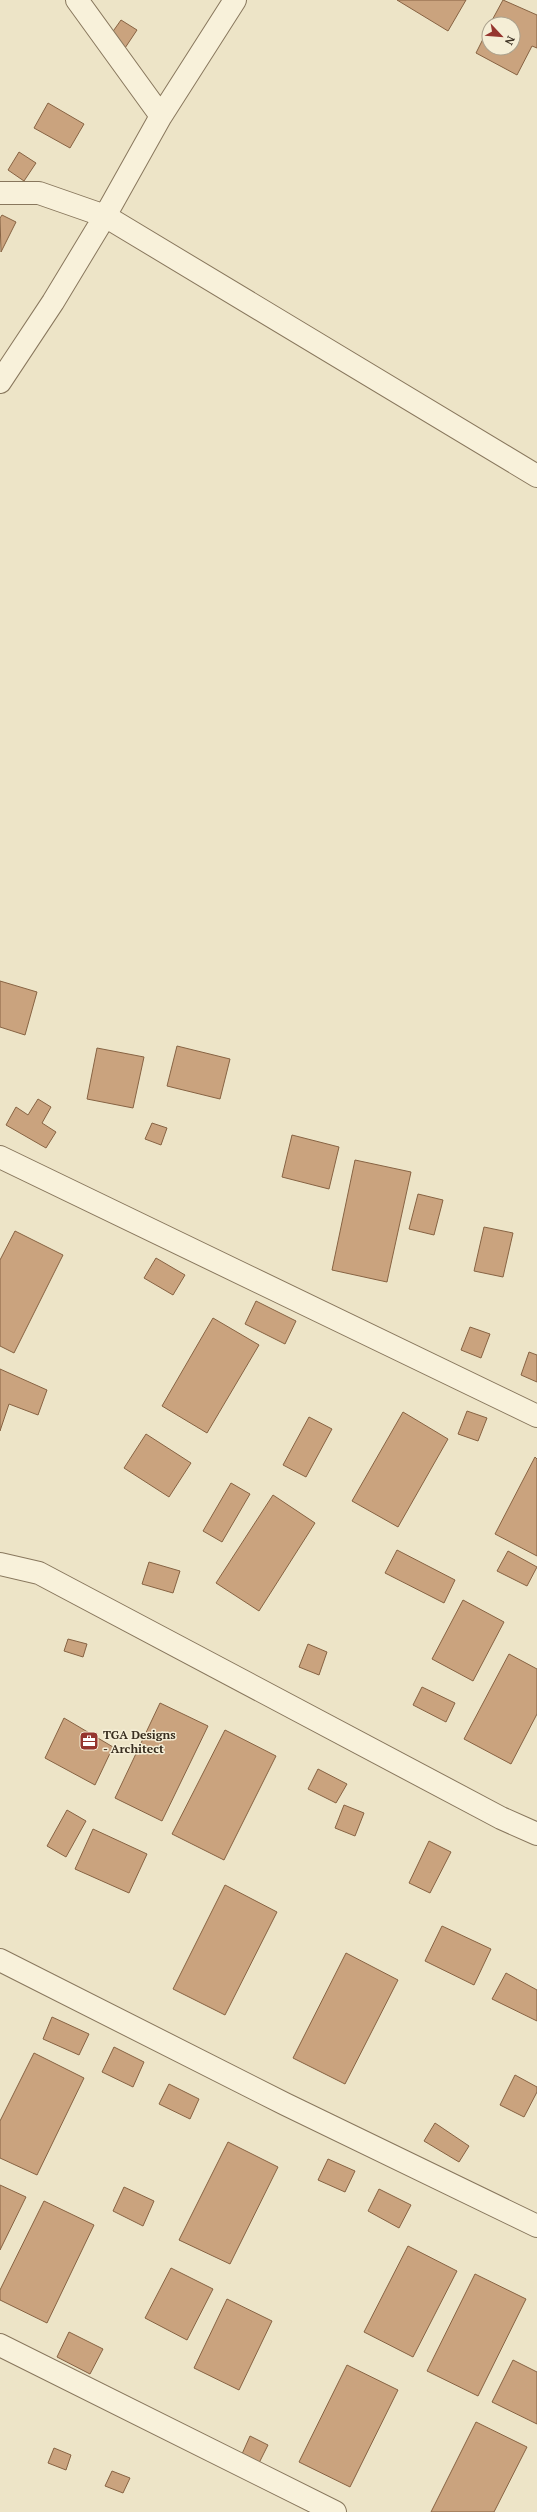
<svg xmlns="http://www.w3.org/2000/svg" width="537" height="2512" viewBox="0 0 537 2512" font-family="'PT Serif',serif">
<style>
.building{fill:#caa37e;stroke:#876343}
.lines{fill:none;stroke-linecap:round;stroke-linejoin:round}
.minor-casing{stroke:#88775d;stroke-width:24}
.minor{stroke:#f8f1da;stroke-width:22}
.labels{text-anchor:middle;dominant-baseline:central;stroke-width:3;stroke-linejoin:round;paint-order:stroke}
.poi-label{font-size:12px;font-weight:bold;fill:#392e20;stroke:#f5eed6;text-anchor:start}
</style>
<rect width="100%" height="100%" fill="#ede4c7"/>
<path class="building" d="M 397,0 L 466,0 L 448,31 Z
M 503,0 L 537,15 L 537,48 L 532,46 L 517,75 L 476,53 L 489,27 L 489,48 L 513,48 L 513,24 L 490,24 Z
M 121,20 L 137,30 L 125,48 L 109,37 Z
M 48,103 L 84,124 L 70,148 L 34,128 Z
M 19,152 L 36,163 L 24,181 L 8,170 Z
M 2,215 L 16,222 L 1,252 L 0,218 Z
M 0,981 L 37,992 L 25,1035 L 0,1027 Z
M 177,1046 L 230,1059 L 220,1099 L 167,1086 Z
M 97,1048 L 144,1057 L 133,1108 L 87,1099 Z
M 38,1099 L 51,1107 L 42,1123 L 56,1132 L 46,1148 L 6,1125 L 16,1107 L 28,1115 Z
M 152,1123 L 167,1128 L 161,1145 L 145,1139 Z
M 292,1135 L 339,1147 L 329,1189 L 282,1177 Z
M 355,1160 L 411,1172 L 387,1282 L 332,1270 Z
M 418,1194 L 443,1200 L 434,1235 L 409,1229 Z
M 484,1227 L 513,1233 L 503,1277 L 474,1271 Z
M 15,1231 L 63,1255 L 14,1353 L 0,1346 L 0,1260 Z
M 156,1258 L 185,1275 L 173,1295 L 144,1278 Z
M 256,1301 L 296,1321 L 285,1344 L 245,1324 Z
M 213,1318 L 259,1345 L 207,1433 L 162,1406 Z
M 470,1327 L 490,1334 L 481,1358 L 461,1350 Z
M 529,1352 L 537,1355 L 537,1382 L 521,1375 Z
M 0,1369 L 47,1390 L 38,1415 L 9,1404 L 0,1431 Z
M 467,1411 L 487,1418 L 478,1441 L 458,1434 Z
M 403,1412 L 448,1439 L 398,1527 L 352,1501 Z
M 309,1417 L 332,1429 L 306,1477 L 283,1465 Z
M 146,1434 L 191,1463 L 169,1497 L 124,1468 Z
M 535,1457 L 537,1459 L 537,1556 L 495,1534 Z
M 231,1483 L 250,1494 L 222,1542 L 203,1531 Z
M 273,1495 L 315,1523 L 259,1611 L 216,1583 Z
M 397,1550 L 455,1580 L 444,1603 L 385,1573 Z
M 508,1551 L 537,1567 L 527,1586 L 497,1571 Z
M 149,1562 L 180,1571 L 173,1593 L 142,1584 Z
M 463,1600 L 504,1622 L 473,1681 L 432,1659 Z
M 68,1639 L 87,1644 L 83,1657 L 64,1651 Z
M 308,1644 L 327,1652 L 319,1675 L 299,1667 Z
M 509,1654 L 537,1669 L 537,1714 L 511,1764 L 464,1739 Z
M 422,1687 L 455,1703 L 446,1722 L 413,1705 Z
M 160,1703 L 208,1726 L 162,1821 L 115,1798 Z
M 64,1718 L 113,1747 L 95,1785 L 45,1758 Z
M 225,1730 L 276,1756 L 224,1860 L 172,1834 Z
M 318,1769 L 347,1784 L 336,1803 L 308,1789 Z
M 344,1805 L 364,1813 L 355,1836 L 335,1828 Z
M 67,1810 L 86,1821 L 66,1857 L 47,1846 Z
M 93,1829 L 147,1854 L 129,1893 L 75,1869 Z
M 429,1841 L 451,1852 L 430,1893 L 409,1883 Z
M 225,1885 L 277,1912 L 225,2015 L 173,1989 Z
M 442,1926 L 491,1949 L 474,1985 L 425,1961 Z
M 346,1953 L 398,1980 L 345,2084 L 293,2058 Z
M 506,1973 L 537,1990 L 537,2021 L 492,1999 Z
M 52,2017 L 89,2034 L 79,2055 L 43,2039 Z
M 114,2047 L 144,2062 L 133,2087 L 102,2072 Z
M 34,2053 L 84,2078 L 37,2175 L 0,2158 L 0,2121 Z
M 515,2075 L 537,2087 L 537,2092 L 524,2117 L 500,2105 Z
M 169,2084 L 199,2099 L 190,2119 L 159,2104 Z
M 435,2123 L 469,2146 L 459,2162 L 424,2141 Z
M 228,2142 L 278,2167 L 230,2264 L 179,2240 Z
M 328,2159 L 355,2171 L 345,2192 L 318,2180 Z
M 0,2185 L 26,2197 L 0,2250 Z
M 124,2187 L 154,2201 L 143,2226 L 113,2211 Z
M 379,2189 L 411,2205 L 399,2228 L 368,2211 Z
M 44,2201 L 94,2225 L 47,2323 L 0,2300 L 0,2290 Z
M 408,2246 L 457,2271 L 413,2357 L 364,2332 Z
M 171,2268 L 213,2289 L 187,2340 L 145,2318 Z
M 475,2274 L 526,2299 L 478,2396 L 427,2371 Z
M 227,2299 L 272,2321 L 239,2390 L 194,2368 Z
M 69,2332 L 103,2349 L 90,2374 L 57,2357 Z
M 513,2360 L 537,2372 L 537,2424 L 492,2402 Z
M 347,2365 L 398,2390 L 350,2487 L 299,2462 Z
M 476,2422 L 527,2447 L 494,2512 L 431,2512 Z
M 250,2436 L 268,2445 L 259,2463 L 242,2454 Z
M 54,2448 L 71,2455 L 66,2470 L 48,2463 Z
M 112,2471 L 130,2478 L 123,2493 L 105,2486 Z"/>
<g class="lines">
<defs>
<path id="minor" d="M 77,0 L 161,116
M 0,193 L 39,193 L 105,216 L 537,476
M 0,382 L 53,302 L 105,216 L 161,116 L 235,0
M 0,1157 L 537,1416
M 0,1564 L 39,1573 L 501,1818 L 537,1834
M 0,1960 L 285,2104 L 537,2226
M 0,2345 L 335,2512"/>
</defs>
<use href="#minor" class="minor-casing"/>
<use href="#minor" class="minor"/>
</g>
<defs>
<symbol id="office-square" viewBox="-11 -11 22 22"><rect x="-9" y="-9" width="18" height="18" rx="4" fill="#95352e" stroke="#f5eed6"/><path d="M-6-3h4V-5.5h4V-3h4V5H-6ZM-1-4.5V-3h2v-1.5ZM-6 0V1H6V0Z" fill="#fff"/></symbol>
</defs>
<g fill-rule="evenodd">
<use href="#office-square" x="78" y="1730" width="22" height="22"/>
</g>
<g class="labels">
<g class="poi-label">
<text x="103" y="1734">TGA Designs<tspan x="103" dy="14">- Architect</tspan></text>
</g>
</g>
<g transform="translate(501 36) rotate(116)"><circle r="19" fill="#f5eed6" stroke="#aaa18d"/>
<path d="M0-3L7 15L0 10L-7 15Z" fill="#95352e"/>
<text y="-6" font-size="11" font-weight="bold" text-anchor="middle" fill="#392e20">N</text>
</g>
</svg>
